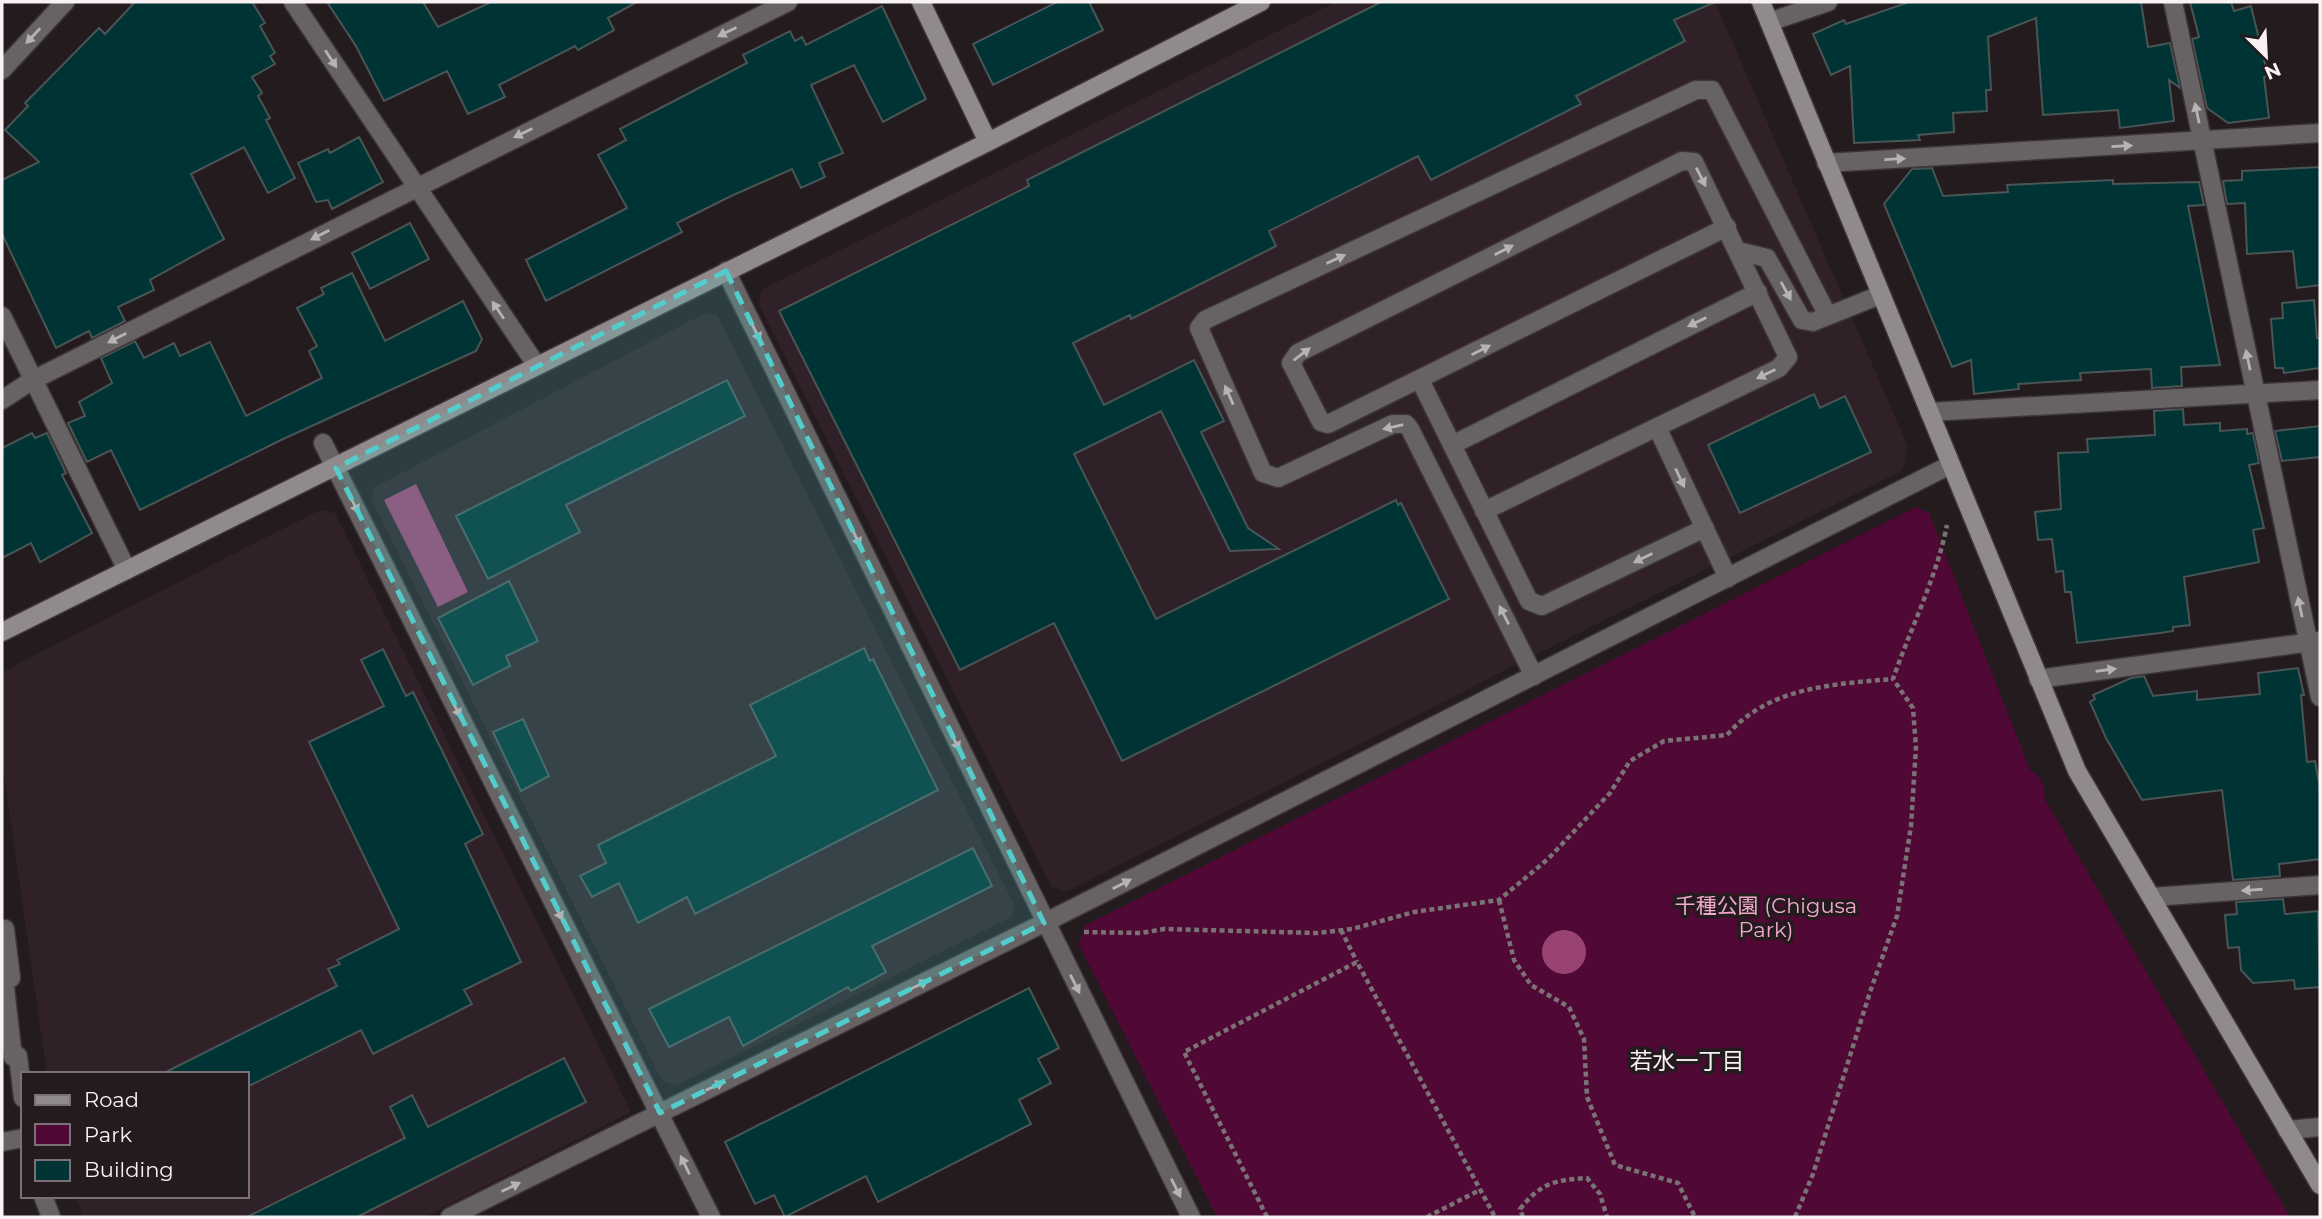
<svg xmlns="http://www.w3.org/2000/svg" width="2322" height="1219" viewBox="0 0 2322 1219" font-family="Montserrat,'Noto Sans JP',sans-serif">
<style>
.built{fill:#302128}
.green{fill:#500834}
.water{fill:#9a4372}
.building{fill:#003434;stroke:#495555;stroke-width:2}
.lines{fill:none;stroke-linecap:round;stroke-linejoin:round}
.lane-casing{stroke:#3d3539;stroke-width:21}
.street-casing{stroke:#3d3539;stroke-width:21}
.secondary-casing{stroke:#3d3539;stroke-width:21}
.path{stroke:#7a7376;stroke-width:4.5;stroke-dasharray:5 3.5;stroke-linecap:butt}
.lane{stroke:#676365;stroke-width:18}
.street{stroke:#676365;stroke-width:18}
.secondary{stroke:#918a8d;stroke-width:18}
.oneway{fill:#b7b2b4}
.marked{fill:#52cdcc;fill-opacity:0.2;stroke:#52cdcc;stroke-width:5;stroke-dasharray:14 9;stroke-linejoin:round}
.labels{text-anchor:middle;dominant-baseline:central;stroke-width:7;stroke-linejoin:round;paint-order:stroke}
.park-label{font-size:21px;fill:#f2aacc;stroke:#241b1f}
.neighbourhood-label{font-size:23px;fill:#f8f2f5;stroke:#241b1f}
</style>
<rect width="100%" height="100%" fill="#241b1f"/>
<path class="built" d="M 1336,2 L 1715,2 L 1908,447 L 1903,470 L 1066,892 L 1051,886 L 759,305 L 761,290 Z
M 705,313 L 717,315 L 1014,904 L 1011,917 L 675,1086 L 661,1079 L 371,499 L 375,487 Z
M 320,510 L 335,513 L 631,1112 L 425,1217 L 83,1217 L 76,1196 L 247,1196 L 247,1074 L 47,1074 L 2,761 L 2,672 Z"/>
<path class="green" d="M 1916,507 L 1929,513 L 2030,770 C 2040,777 2047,785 2044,798 L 2290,1217 L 1217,1217 L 1079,945 L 1084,926 Z"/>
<path class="water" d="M 416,484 L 468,592 L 438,607 L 384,500 Z
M1542 952a22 22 0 1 1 44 0a22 22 0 1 1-44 0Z"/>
<path class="building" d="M 135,2 L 252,2 L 265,23 L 260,26 L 275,53 L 270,56 L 275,64 L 252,77 L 262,93 L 258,96 L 270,118 L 266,120 L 295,178 L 268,193 L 244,147 L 191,174 L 224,239 L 150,280 L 154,290 L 118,307 L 125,321 L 92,338 L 89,331 L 56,348 L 2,234 L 2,180 L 39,162 L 5,130 L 28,106 L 25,103 L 99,28 L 105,34 Z
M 327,2 L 423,2 L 438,27 L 491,2 L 637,2 L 608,18 L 614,30 L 578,50 L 575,46 L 499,85 L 505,97 L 468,114 L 447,71 L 384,101 L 356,46 Z
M 1057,2 L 1089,2 L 1103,30 L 993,85 L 973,44 Z
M 1381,2 L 1715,2 L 1674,20 L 1685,41 L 1576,96 L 1581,104 L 1431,180 L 1418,156 L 1269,231 L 1276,246 L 1131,319 L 1130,315 L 1073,343 L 1104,405 L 1194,360 L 1224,421 L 1201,432 L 1248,528 L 1279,549 L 1230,551 L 1161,411 L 1074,454 L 1156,619 L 1396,500 L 1398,505 L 1401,503 L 1449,599 L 1122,761 L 1054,623 L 960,670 L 779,311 L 1029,186 L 1027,180 Z
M 1909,2 L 2141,2 L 2148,47 L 2170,43 L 2180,88 L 2169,80 L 2174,121 L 2120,128 L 2118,110 L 2043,115 L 2036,18 L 1988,37 L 1991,90 L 1986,90 L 1987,111 L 1953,113 L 1954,132 L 1918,135 L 1920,140 L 1854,143 L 1850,66 L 1831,75 L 1813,34 L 1844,20 L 1846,24 Z
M 2190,2 L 2231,2 L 2234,11 L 2251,6 L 2268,76 L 2264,77 L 2269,118 L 2228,123 L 2207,108 L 2192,39 L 2199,37 Z
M 882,6 L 926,99 L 883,122 L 854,65 L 811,85 L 843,153 L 819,163 L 825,177 L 801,188 L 792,169 L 729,197 L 677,223 L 682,232 L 546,301 L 526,260 L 627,208 L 598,155 L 626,140 L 620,129 L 747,63 L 743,55 L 790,31 L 795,41 L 802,37 L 806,45 Z
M 359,137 L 383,182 L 332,209 L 328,200 L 316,202 L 298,163 L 328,149 L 330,153 Z
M 2320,167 L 2320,285 L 2297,288 L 2293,251 L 2247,254 L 2245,203 L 2227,204 L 2223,181 L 2242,180 L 2242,171 Z
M 1932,168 L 1943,196 L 2008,192 L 2007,185 L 2113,180 L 2113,184 L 2199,182 L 2204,205 L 2188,206 L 2220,365 L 2181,367 L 2182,386 L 2152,388 L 2151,369 L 2080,373 L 2081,380 L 2018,384 L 2019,389 L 1974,394 L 1971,360 L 1952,367 L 1884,204 L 1912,169 Z
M 410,223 L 429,259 L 370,289 L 352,253 Z
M 352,273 L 385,341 L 463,301 L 482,339 L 476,351 L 281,440 L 140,510 L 111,450 L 87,462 L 68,423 L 85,416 L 79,402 L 112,383 L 101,358 L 135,341 L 144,358 L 174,343 L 180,356 L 210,342 L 246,416 L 322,378 L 309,351 L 317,346 L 297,308 L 324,294 L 321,288 Z
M 2314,300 L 2317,338 L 2320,338 L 2320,368 L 2284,373 L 2283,368 L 2275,368 L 2271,319 L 2283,318 L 2282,303 Z
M 727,380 L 745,416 L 566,505 L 580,532 L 488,579 L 456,516 Z
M 1814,394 L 1820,408 L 1845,396 L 1871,452 L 1740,513 L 1708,445 Z
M 2183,409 L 2184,425 L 2220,423 L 2220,431 L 2247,429 L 2247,434 L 2253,433 L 2259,463 L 2249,465 L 2264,528 L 2253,530 L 2259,562 L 2184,577 L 2190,625 L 2173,627 L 2173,631 L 2160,633 L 2077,643 L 2071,592 L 2065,592 L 2063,571 L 2056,572 L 2052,539 L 2038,540 L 2035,512 L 2061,509 L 2058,453 L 2088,452 L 2087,439 L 2155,435 L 2154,411 Z
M 2320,426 L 2320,457 L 2282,461 L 2275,431 Z
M 32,433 L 35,438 L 47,433 L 66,473 L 62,475 L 92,533 L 40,562 L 31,543 L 2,558 L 2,448 Z
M 509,581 L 538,641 L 506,656 L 510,666 L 473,685 L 438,618 Z
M 864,648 L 870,661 L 873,659 L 938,790 L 695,914 L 687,897 L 638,923 L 619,883 L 592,897 L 580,876 L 606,863 L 598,845 L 776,756 L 750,705 Z
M 383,649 L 406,696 L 413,692 L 483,834 L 465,844 L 521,962 L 464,990 L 472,1004 L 373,1054 L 361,1030 L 247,1087 L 247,1074 L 162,1074 L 337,986 L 328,969 L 340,964 L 337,960 L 399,929 L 309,742 L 384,706 L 361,660 Z
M 2298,668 L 2304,695 L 2301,695 L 2307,762 L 2315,761 L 2320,788 L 2320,859 L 2279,864 L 2280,876 L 2233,880 L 2222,790 L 2142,800 L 2106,738 L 2090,702 L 2095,699 L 2093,695 L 2131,678 L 2144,676 L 2153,696 L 2197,691 L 2197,700 L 2260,694 L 2258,673 Z
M 523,719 L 549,776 L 521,791 L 493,732 Z
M 973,848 L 992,886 L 872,946 L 886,972 L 851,991 L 848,987 L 743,1046 L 729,1017 L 669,1047 L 649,1009 Z
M 2283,899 L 2285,914 L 2318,911 L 2320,987 L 2295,989 L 2294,980 L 2253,983 L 2241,970 L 2239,947 L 2228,948 L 2225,915 L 2237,914 L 2236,902 Z
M 1029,988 L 1059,1048 L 1038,1059 L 1051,1083 L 1019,1100 L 1031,1124 L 878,1202 L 866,1176 L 785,1217 L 774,1195 L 755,1204 L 725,1142 Z
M 564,1058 L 586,1102 L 357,1217 L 247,1217 L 405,1138 L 390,1107 L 412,1095 L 428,1127 Z"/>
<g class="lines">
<defs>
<path id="lane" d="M 1738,251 L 1767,258 L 1802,320 L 1813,322 L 1880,295
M 1420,380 L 1529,601 L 1542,606 L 1705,528
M 1657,427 L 1728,578
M 1452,445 L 1758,292
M 1484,511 L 1779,368 L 1788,357 L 1694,162 L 1682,161 L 1298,353 L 1291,363 L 1321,422 L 1328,424 L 1727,227
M 1534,676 L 1410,429 L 1406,424 L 1393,424 L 1278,478 L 1263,473 L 1199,328 L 1205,320 L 1696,90 L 1712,90 L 1828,316"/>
<path id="street" d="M 293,2 L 537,366
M 2173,2 L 2320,697
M 1769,22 L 1828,2
M 2,70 L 65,2
M 1826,163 L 2320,133
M 726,271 L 1191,1217
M 2,316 L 127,570
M 2,400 L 31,381 L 788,2
M 1929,412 L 2320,390
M 323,443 L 711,1217
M 2038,679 L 2319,641
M 2152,897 L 2320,885
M 2,930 L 5,929 L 11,978 L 4,979 L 13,1057 L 18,1056 L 23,1098
M 2287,1130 L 2320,1127
M 2,1142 L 23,1138
M 43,1196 L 51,1217
M 450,1217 L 1044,923 L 1950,465"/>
<path id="secondary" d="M 921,2 L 988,142
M 1761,2 L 2077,771 L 2320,1185
M 2,632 L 988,142 L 1261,2"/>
</defs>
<use href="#lane" class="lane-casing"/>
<use href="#street" class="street-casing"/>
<use href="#secondary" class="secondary-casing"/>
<path class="path" d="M 1499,900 L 1514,960 L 1531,985 L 1569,1007 L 1584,1039 L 1587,1097 L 1615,1165 L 1678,1183 L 1695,1217
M 1341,930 L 1357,962
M 1084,932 L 1141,933 L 1164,929 L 1317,933 L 1352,929 L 1414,912 L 1499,900 L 1548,859 L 1610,793 L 1630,761 L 1664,741 L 1727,735 C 1768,687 1834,684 1893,679
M 1267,1217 L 1184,1052 L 1357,962 L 1495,1217
M 1427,1217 L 1478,1191
M 1523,1217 L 1520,1209 C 1541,1183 1554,1180 1587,1178 L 1600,1194 L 1607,1217
M 1795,1217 L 1813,1174 L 1870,992 L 1897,916 L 1911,826 L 1916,747 L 1913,708 L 1893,679 C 1911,627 1936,579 1947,525"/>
<use href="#lane" class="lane"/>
<use href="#street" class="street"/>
<use href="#secondary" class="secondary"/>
</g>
<defs><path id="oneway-solid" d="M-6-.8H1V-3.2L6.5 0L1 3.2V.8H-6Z" transform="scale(1.75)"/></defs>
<g class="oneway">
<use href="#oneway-solid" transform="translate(727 32) rotate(154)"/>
<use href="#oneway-solid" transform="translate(33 36) rotate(133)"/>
<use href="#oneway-solid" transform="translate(331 59) rotate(57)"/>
<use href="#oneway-solid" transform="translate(2197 113) rotate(-102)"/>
<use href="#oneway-solid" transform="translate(523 133) rotate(154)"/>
<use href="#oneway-solid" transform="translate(2122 146) rotate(-3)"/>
<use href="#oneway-solid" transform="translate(1895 159) rotate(-3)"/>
<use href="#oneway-solid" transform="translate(1701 177) rotate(63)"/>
<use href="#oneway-solid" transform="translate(320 235) rotate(153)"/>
<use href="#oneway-solid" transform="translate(1504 250) rotate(-27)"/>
<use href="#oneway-solid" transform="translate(1336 259) rotate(-25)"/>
<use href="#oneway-solid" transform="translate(1786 291) rotate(61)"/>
<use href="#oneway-solid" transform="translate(498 310) rotate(-124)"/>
<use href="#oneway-solid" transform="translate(1697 322) rotate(154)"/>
<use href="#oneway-solid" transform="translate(756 332) rotate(64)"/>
<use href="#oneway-solid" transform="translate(117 338) rotate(153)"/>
<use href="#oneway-solid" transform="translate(1481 350) rotate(-27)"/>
<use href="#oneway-solid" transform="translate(1302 354) rotate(-37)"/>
<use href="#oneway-solid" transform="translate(2248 360) rotate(-102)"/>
<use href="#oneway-solid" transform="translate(1766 374) rotate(154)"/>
<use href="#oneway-solid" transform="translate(1229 395) rotate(-114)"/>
<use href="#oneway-solid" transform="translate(1393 427) rotate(167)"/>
<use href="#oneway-solid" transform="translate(1680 478) rotate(65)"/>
<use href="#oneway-solid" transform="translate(354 504) rotate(63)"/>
<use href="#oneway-solid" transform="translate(856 537) rotate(64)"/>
<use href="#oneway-solid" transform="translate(1643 558) rotate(154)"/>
<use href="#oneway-solid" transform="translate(2300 607) rotate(-102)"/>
<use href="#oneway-solid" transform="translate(1504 615) rotate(-117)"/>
<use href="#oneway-solid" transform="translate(2106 670) rotate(-8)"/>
<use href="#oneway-solid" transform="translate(456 708) rotate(63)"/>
<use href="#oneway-solid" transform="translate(955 741) rotate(64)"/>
<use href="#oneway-solid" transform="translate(1122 884) rotate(-27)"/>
<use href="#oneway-solid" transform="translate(2252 890) rotate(176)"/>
<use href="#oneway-solid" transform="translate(558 911) rotate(63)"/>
<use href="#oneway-solid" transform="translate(1075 984) rotate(63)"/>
<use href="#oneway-solid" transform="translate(919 985) rotate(-26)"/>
<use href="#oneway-solid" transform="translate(715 1086) rotate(-26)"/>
<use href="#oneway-solid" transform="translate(685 1165) rotate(-116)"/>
<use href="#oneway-solid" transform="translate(511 1187) rotate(-26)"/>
<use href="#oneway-solid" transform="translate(1176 1188) rotate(63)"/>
</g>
<path class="marked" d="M 726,271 L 1044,923 L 660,1113 L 336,468 Z"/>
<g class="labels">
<g class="park-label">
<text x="1766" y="905">千種公園 (Chigusa<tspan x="1766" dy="24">Park)</tspan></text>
</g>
<g class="neighbourhood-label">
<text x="1687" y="1061">若水一丁目</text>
</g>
</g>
<rect width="2322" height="1219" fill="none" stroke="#f8f2f5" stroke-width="7"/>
<rect x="21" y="1072" width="228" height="126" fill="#241b1f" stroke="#797175" stroke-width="2"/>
<rect x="35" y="1095" width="35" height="10" fill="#918a8d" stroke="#797175" stroke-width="2"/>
<text x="84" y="1107" font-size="21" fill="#f8f2f5">Road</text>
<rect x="35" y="1124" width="35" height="21" fill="#500834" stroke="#797175" stroke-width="2"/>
<text x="84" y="1142" font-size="21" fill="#f8f2f5">Park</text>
<rect x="35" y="1160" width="35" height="21" fill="#003434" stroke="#797175" stroke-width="2"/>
<text x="84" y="1177" font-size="21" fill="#f8f2f5">Building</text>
<g transform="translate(2266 56) rotate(156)" stroke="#241b1f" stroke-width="5" paint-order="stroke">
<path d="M0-5L12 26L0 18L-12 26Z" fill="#f8f2f5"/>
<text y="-10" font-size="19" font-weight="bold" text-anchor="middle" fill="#f8f2f5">N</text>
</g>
</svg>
